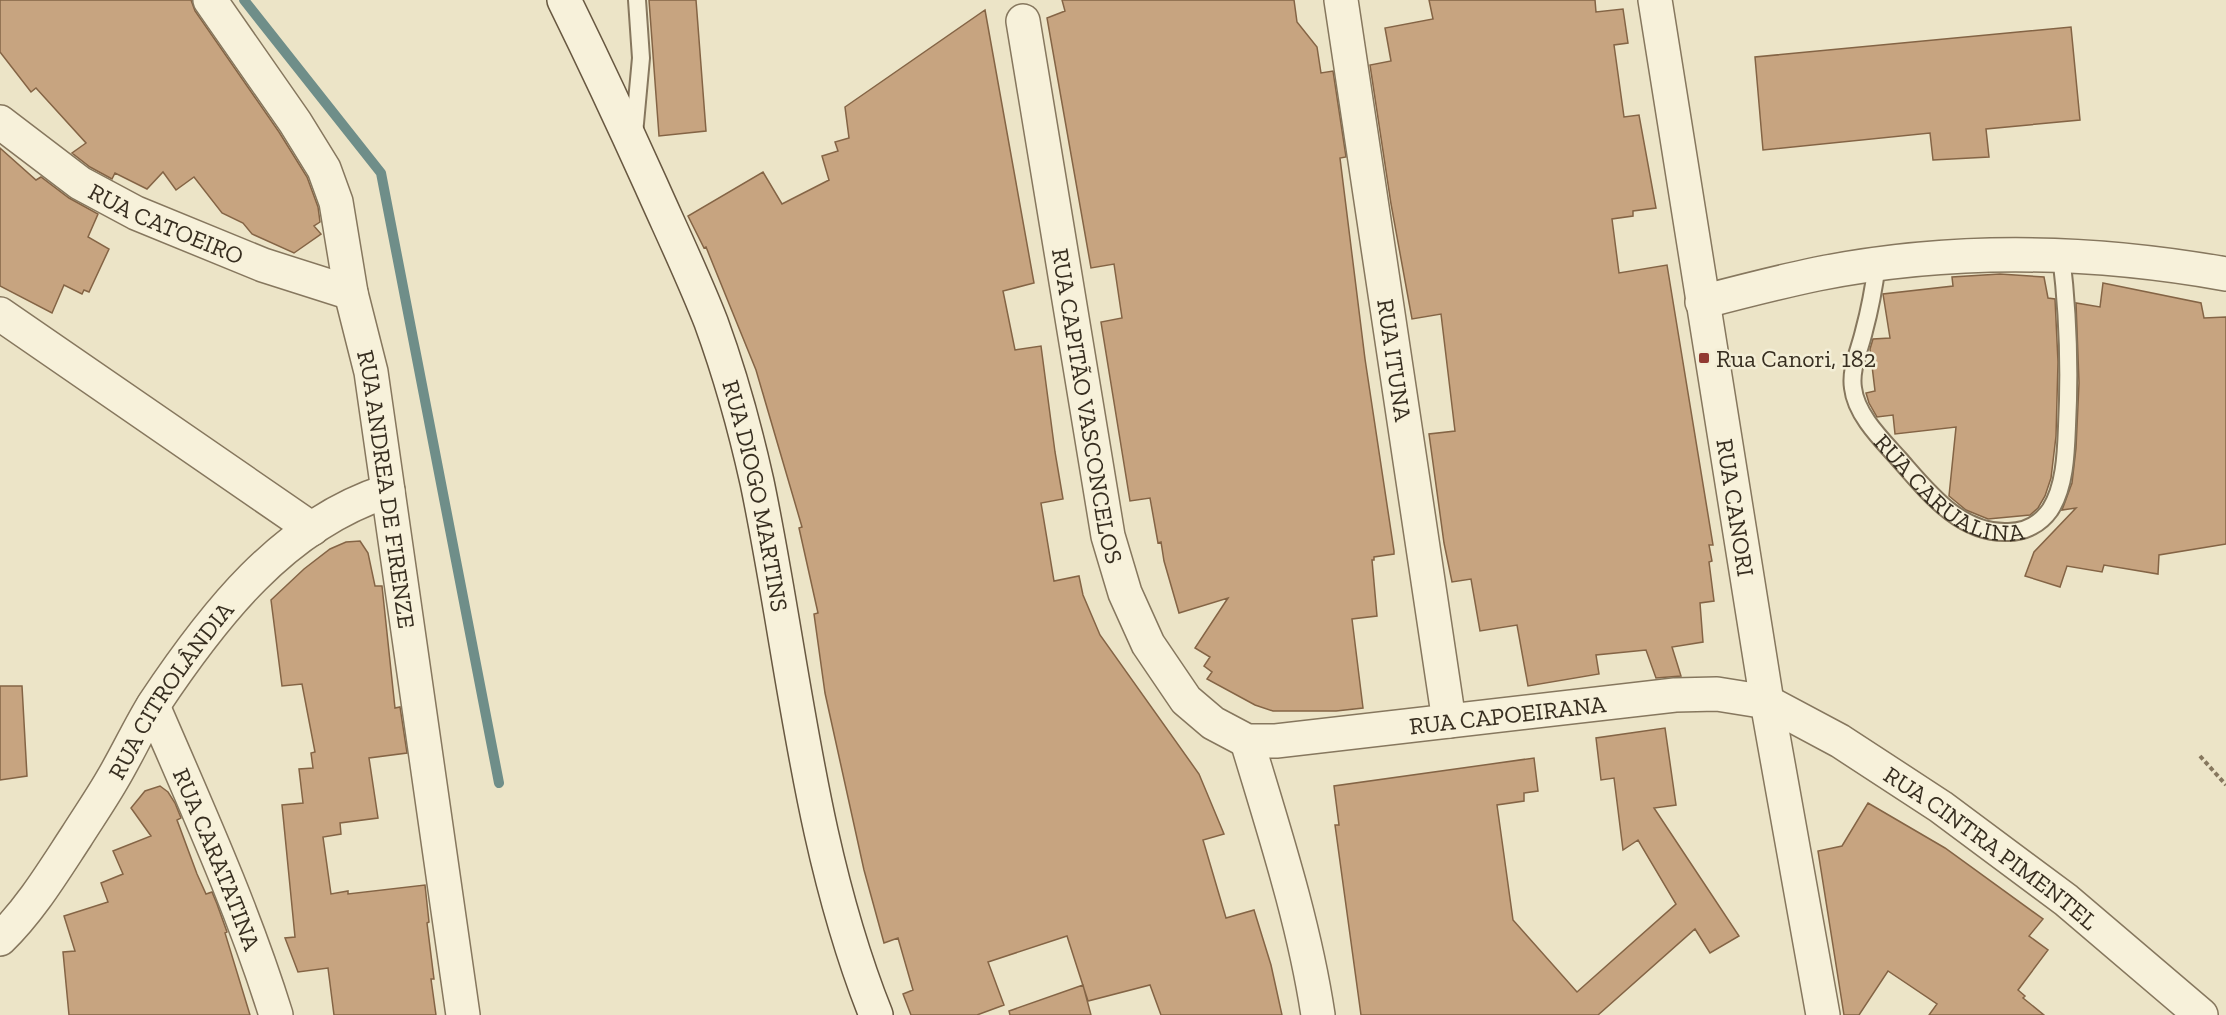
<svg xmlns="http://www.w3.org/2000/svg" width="2226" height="1015" viewBox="0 0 2226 1015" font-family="'Zilla Slab',serif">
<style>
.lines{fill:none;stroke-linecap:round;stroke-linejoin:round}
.stream{stroke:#6f8e89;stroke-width:10}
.building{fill:#c7a480;stroke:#846445;stroke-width:1.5}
.lane-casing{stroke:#86775e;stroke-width:20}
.street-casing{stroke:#86775e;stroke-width:36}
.secondary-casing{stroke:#685841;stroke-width:36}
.path{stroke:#86775e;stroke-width:4;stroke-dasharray:4.5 3;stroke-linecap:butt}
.lane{stroke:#f7f1da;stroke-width:16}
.street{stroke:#f7f1da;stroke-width:33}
.secondary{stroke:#f7f1da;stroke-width:33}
.poi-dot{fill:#913a32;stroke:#f3eed6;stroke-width:2}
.labels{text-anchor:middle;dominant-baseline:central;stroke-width:5;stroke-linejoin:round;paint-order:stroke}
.street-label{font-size:24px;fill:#372e20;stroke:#f3eed6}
.poi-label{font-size:24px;fill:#372e20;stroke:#f3eed6;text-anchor:start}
</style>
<rect width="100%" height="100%" fill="#ece4c7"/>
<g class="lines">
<path class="stream" d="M 244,0 L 381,173 L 499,783"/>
</g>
<path class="building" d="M 0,0 L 191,0 L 195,11 L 279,132 L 307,177 L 318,207 L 320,222 L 314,226 L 321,234 L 294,253 L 252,234 L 243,223 L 222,213 L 194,177 L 176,190 L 163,172 L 147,189 L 115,173 L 112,179 L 90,167 L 72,153 L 86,143 L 36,88 L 31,92 L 0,52 Z
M 649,0 L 696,0 L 706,131 L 659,136 Z
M 1062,0 L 1294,0 L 1297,22 L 1317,47 L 1321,73 L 1333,71 L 1346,157 L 1340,158 L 1365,359 L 1394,551 L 1394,554 L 1374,557 L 1374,560 L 1372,560 L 1377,616 L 1352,619 L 1363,708 L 1336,711 L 1273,711 L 1255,705 L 1207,679 L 1212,672 L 1204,666 L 1210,657 L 1195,648 L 1228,598 L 1179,613 L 1164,561 L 1161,542 L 1158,543 L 1150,498 L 1130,501 L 1101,322 L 1122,318 L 1114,264 L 1091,268 L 1047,18 L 1065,11 Z
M 1429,0 L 1595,0 L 1596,12 L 1623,9 L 1628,43 L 1614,45 L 1624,117 L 1639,115 L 1656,208 L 1633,211 L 1633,216 L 1612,219 L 1619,273 L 1667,265 L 1713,545 L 1709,545 L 1712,561 L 1709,562 L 1714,601 L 1700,603 L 1703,642 L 1672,647 L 1681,676 L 1656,678 L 1646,650 L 1596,655 L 1599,674 L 1528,686 L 1517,625 L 1480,631 L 1471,579 L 1452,582 L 1444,543 L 1429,434 L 1455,431 L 1441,314 L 1412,319 L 1391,204 L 1370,65 L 1391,61 L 1385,28 L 1433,19 Z
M 985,10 L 1034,283 L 1003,291 L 1015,350 L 1041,346 L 1055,452 L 1063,499 L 1041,503 L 1054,581 L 1079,576 L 1083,595 L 1100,635 L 1199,774 L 1224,834 L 1203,840 L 1226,918 L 1254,910 L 1271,965 L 1282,1015 L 1161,1015 L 1150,985 L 1088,1001 L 1067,936 L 988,962 L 1004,1005 L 977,1015 L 911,1015 L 903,994 L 913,990 L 898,938 L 884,943 L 864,870 L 825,693 L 814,614 L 818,613 L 799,528 L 802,527 L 756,370 L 706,247 L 704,248 L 688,216 L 763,172 L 782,204 L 829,180 L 822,156 L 838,151 L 835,142 L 849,138 L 845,107 Z
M 2071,27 L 2080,120 L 1986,129 L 1989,157 L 1933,160 L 1930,133 L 1763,150 L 1755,57 Z
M 0,148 L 36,180 L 41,177 L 69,198 L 98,214 L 88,237 L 109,249 L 89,292 L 84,290 L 82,294 L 64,285 L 52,313 L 0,286 Z
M 2000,274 L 2044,277 L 2048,298 L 2055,299 L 2058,362 L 2056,436 L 2051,478 L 2045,496 L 2038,508 L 2030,515 L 1988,519 L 1966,510 L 1949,496 L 1956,427 L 1895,434 L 1893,415 L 1877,417 L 1869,403 L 1866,393 L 1875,391 L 1870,349 L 1873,339 L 1890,338 L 1883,294 L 1953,286 L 1952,277 Z
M 2103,283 L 2201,303 L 2204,318 L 2226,317 L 2226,544 L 2159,555 L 2158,574 L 2104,565 L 2102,572 L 2067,566 L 2060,587 L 2025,576 L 2034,552 L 2076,508 L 2062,510 L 2072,483 L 2076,448 L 2079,383 L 2076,303 L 2100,307 Z
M 360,541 L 368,553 L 375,586 L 382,586 L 395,708 L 400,707 L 407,753 L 369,758 L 378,818 L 340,823 L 341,834 L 323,837 L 331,894 L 348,891 L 348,894 L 425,885 L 429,922 L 427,923 L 434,979 L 431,979 L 436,1015 L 334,1015 L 328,968 L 298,972 L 285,938 L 295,937 L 282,805 L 303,803 L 299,769 L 313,768 L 311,753 L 315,752 L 302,684 L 282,686 L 271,600 L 304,569 L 330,549 L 346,542 Z
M 0,686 L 22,686 L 27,776 L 0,780 Z
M 1665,728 L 1676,805 L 1654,808 L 1739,936 L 1710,953 L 1695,929 L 1598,1015 L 1361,1015 L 1335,825 L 1339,825 L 1334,786 L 1534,758 L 1538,791 L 1524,793 L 1524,801 L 1497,805 L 1513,920 L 1577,992 L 1676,904 L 1638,840 L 1623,850 L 1614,778 L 1601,780 L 1596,738 Z
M 160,786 L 168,792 L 175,803 L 181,818 L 177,820 L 197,874 L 206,894 L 212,892 L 217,904 L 227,932 L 225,933 L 250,1015 L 69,1015 L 63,952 L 75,951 L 64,916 L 108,902 L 101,883 L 123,874 L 113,851 L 151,836 L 131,808 L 145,791 Z
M 1868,803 L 1945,848 L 2043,919 L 2029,936 L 2048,950 L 2018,990 L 2025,996 L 2023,998 L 2044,1015 L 1929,1015 L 1937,1004 L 1888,971 L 1859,1015 L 1844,1015 L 1818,851 L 1842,846 Z
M 1083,985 L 1091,1015 L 1010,1015 L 1009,1011 Z"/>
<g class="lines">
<defs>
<g id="lane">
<path d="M 634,134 L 641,58 L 637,0"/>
<path id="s1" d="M 1877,264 C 1874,287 1870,309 1864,331 C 1860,349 1850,369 1853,388 C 1856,415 1882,440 1899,459 C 1928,492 1960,534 2008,532 C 2025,532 2040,524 2050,510 C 2065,487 2066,453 2067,426 C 2070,368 2068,312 2061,255"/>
</g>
<g id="street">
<path id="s2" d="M 210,0 L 295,122 L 324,169 L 336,202 L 351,293 L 371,372 L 388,491 L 463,1015"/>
<path id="s3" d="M 1341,0 L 1449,721"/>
<path id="s4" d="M 1655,0 L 1767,702 L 1823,1015"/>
<path id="s5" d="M 1023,21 L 1108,536 L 1125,593 L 1148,644 L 1186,700 L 1213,723 L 1247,741 L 1276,741 L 1675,695 L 1717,694 L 1767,702 L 1840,741 L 1941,807 L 2066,900 L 2201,1015"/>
<path id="s6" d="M 0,122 L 80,183 L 136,213 L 263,265 L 351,293"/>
<path d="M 1702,302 C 1740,292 1779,282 1817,274 C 1952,247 2091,250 2226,274"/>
<path d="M 0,314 L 312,529"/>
<path id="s7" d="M 153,706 C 197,808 243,909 276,1015"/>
<path d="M 1247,741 C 1274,831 1304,922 1318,1015"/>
<path id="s8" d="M 0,939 C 30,910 53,872 76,837 C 88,818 101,799 112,780 C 127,755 139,728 154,704 C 212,617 283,524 388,491"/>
</g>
<g id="secondary">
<path id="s9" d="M 564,0 C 594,61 623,123 651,185 C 671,230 693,276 711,322 C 730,374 745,428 757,482 C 794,660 808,845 876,1015"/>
</g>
</defs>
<use href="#lane" class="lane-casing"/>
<use href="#street" class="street-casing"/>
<use href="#secondary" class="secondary-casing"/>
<path class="path" d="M 2200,756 L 2226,785"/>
<use href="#lane" class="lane"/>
<use href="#street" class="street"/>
<use href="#secondary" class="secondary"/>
</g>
<rect class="poi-dot" x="1698" y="352" width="12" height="12" rx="3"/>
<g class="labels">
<g class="street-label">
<text stroke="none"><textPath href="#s6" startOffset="196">RUA CATOEIRO</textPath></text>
<text stroke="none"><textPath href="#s3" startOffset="364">RUA ITUNA</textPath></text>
<text stroke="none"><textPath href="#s5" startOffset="390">RUA CAPITÃO VASCONCELOS</textPath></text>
<text stroke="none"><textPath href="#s1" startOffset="274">RUA CARUALINA</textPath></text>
<text stroke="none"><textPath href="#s2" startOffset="531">RUA ANDREA DE FIRENZE</textPath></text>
<text stroke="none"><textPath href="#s9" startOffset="534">RUA DIOGO MARTINS</textPath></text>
<text stroke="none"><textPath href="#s4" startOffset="514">RUA CANORI</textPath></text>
<text stroke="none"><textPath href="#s8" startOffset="302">RUA CITROLÂNDIA</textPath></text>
<text stroke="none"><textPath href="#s5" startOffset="1041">RUA CAPOEIRANA</textPath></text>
<text stroke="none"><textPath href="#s5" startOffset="1570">RUA CINTRA PIMENTEL</textPath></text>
<text stroke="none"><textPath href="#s7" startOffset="166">RUA CARATATINA</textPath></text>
</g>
<g class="poi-label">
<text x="1716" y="358">Rua Canori, 182</text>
</g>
</g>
</svg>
